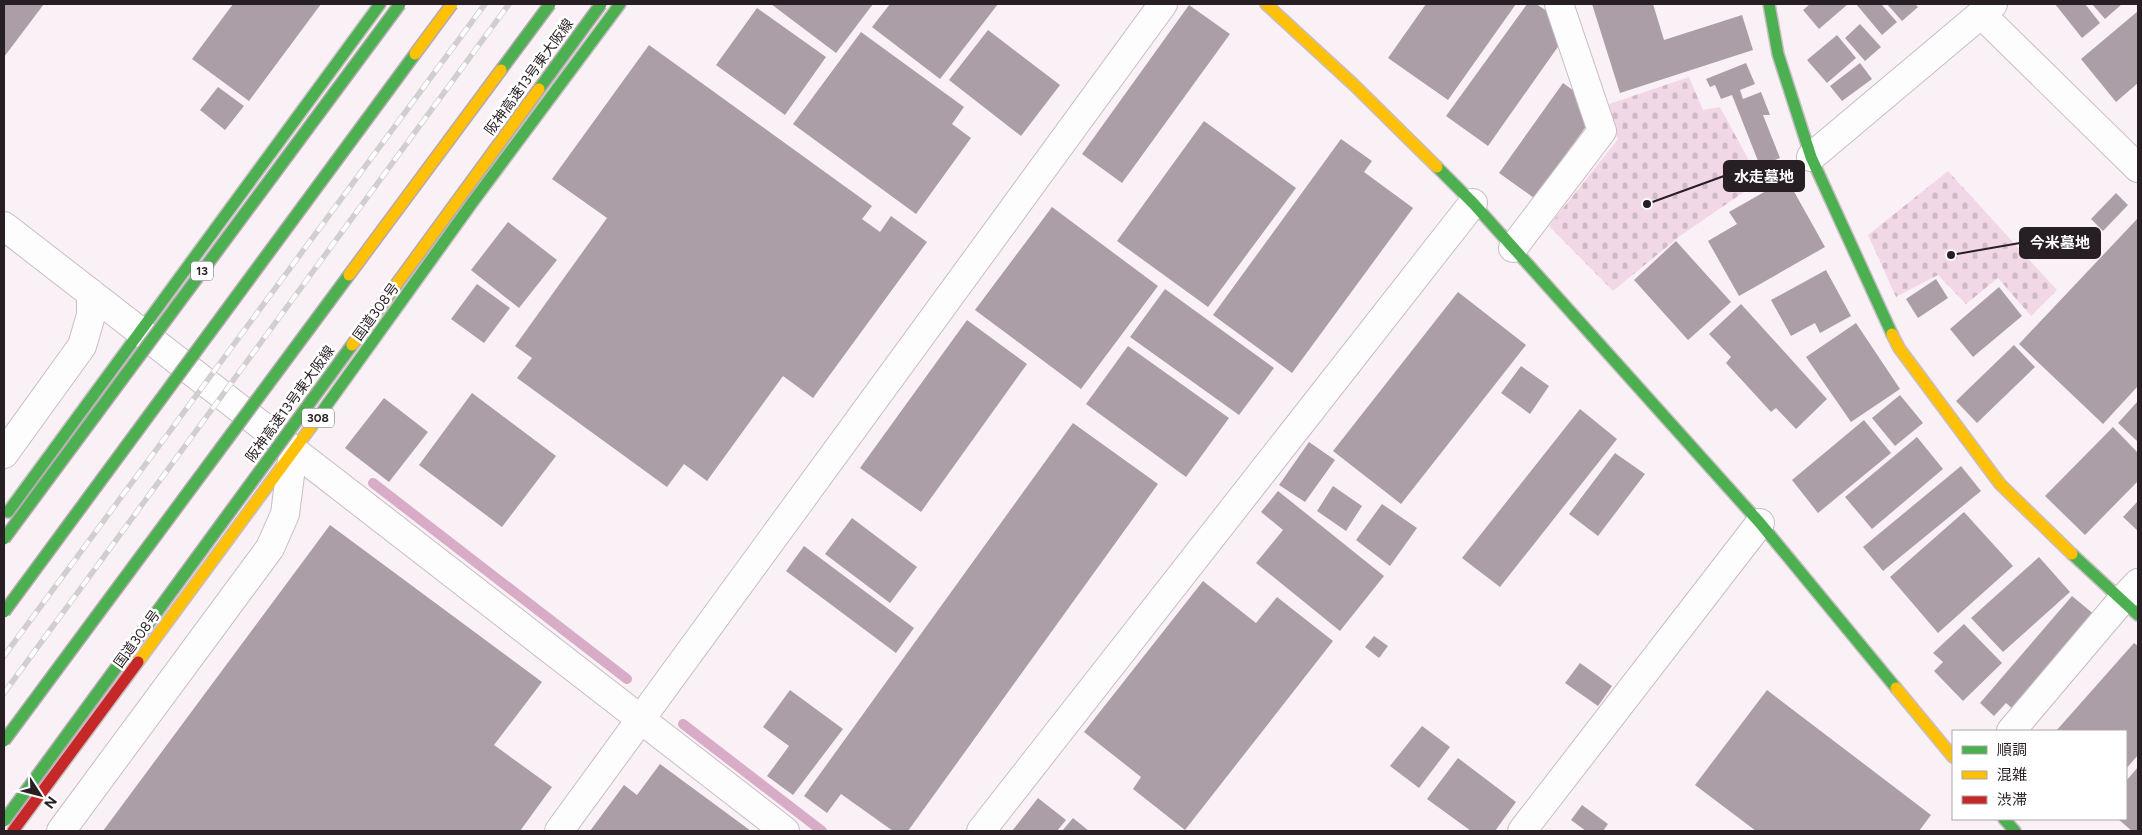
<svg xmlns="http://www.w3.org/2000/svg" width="2142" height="835" viewBox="0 0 2142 835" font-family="Figtree,'Noto Sans JP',sans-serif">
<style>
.cemetery{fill:url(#cemetery-stones)}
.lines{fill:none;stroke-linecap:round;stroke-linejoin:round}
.stream{stroke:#d8acc6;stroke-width:10}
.building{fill:#ac9ea6}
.street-casing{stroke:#c7bdc3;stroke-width:30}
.fast-casing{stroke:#c7bdc3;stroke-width:14}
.slow-casing{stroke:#c7bdc3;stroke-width:14}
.jam-casing{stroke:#c7bdc3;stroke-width:14}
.street{stroke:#fefdfe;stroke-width:28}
.fast{stroke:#4caf50;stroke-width:11}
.slow{stroke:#ffc107;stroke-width:11}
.jam{stroke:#c62828;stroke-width:11}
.rail-casing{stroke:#d1ced0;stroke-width:5.5}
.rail{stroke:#fff;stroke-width:4;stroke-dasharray:11;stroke-linecap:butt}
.fast-bridge-casing{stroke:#b6a9b1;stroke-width:14;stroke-linecap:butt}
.slow-bridge-casing{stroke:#b6a9b1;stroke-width:14;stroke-linecap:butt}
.fast-bridge{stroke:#4caf50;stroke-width:11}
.slow-bridge{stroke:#ffc107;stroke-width:11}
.labels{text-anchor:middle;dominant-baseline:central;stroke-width:5;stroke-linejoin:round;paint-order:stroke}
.shield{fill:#fff;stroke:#686266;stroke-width:1}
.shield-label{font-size:12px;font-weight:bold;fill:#281f24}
.street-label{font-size:14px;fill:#281f24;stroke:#fff}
.leader{fill:none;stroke:#281f24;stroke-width:2}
.callout-dot{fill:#281f24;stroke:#fff;stroke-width:2}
.callout{fill:#281f24;stroke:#281f24;stroke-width:2}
.callout-label{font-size:15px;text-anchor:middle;font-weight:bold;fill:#fff}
</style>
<defs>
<pattern id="cemetery-stones" width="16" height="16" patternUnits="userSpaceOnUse" patternTransform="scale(1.25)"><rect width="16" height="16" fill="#f2d8e7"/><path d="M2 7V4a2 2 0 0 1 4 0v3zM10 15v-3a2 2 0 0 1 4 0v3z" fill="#d0b9c6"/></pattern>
</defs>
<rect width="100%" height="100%" fill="#faf1f6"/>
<path class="cemetery" d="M 1689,77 L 1703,110 L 1720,107 L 1760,181 L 1680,236 L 1613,291 L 1549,226 L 1618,139 L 1609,104 Z
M 1948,171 L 2057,290 L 2031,316 L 1998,278 L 1966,304 L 1938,275 L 1896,297 L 1868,235 Z"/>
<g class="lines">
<path class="stream" d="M 373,483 L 627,679
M 683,724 L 822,831"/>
</g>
<path class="building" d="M 4,4 L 44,4 L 4,57 Z
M 233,4 L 321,4 L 249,101 L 192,59 Z
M 771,4 L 873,4 L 836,53 Z
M 890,4 L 998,4 L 940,79 L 872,27 Z
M 1426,4 L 1516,4 L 1448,100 L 1388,58 Z
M 1527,4 L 1536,4 L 1547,11 L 1562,41 L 1488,146 L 1446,116 Z
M 1592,4 L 1653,4 L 1664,40 L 1742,15 L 1753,50 L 1620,93 Z
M 1810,4 L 1848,4 L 1819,29 L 1803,10 Z
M 1856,4 L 1881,4 L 1897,22 L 1882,35 Z
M 1887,4 L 1915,4 L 1918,7 L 1902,21 Z
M 2055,4 L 2085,4 L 2100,23 L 2082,38 Z
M 2092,4 L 2122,4 L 2105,19 Z
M 1189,5 L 1230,34 L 1122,183 L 1082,154 Z
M 757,8 L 826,57 L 785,115 L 716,65 Z
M 2138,11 L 2138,83 L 2116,102 L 2081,59 Z
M 1860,24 L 1881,47 L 1865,61 L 1845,38 Z
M 988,30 L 1060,85 L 1021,136 L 949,80 Z
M 861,32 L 964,107 L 952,124 L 971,138 L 916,214 L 793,124 Z
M 1837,35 L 1856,58 L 1827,83 L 1807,60 Z
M 649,45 L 872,206 L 862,219 L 880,232 L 891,216 L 927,242 L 813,398 L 783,376 L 707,481 L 684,464 L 667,487 L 517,378 L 532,358 L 515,346 L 607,218 L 552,179 Z
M 1746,63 L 1755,84 L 1740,90 L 1743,99 L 1761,92 L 1770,115 L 1763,115 L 1780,158 L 1760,166 L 1732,95 L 1721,99 L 1715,85 L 1710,87 L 1706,79 Z
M 1860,63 L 1872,79 L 1842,101 L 1830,86 Z
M 1563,83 L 1577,93 L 1590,121 L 1534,198 L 1499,173 Z
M 218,87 L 244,106 L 225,130 L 200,110 Z
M 1204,121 L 1296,188 L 1208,307 L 1117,241 Z
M 1341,139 L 1372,161 L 1364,172 L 1413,208 L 1292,373 L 1213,315 Z
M 1787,179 L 1825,247 L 1739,296 L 1708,241 L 1737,224 L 1729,212 Z
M 2116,193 L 2128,205 L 2103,231 L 2091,219 Z
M 1052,207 L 1158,286 L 1081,389 L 975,310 Z
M 2138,218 L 2138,386 L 2103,424 L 2019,344 Z
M 508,222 L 557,260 L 519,308 L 471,270 Z
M 1676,241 L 1731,302 L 1688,340 L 1634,280 Z
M 1826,270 L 1851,316 L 1820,333 L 1815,323 L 1791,336 L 1771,300 Z
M 1936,279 L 1948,298 L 1918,318 L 1906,299 Z
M 477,284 L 510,308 L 484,343 L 451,319 Z
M 1999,287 L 2022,316 L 1973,357 L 1950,329 Z
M 1165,289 L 1274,368 L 1239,415 L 1130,337 Z
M 1458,292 L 1526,345 L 1401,504 L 1333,451 Z
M 1741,304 L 1827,399 L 1796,429 L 1776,408 L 1771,412 L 1726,363 L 1731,357 L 1709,334 Z
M 967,320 L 1027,364 L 921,512 L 860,468 Z
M 1856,323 L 1900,389 L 1851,422 L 1806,357 Z
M 2014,345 L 2035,367 L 1977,423 L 1956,401 Z
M 1128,346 L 1229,418 L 1186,477 L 1086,404 Z
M 1521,366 L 1549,386 L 1530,414 L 1501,393 Z
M 472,393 L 556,456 L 502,527 L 419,465 Z
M 1900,395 L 1923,423 L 1895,446 L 1872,418 Z
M 384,398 L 428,432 L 389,482 L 345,448 Z
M 2138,401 L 2138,442 L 2118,423 Z
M 1580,409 L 1617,439 L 1500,587 L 1462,558 Z
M 1864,420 L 1891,453 L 1818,513 L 1792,480 Z
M 1073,423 L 1158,484 L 908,831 L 893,831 L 841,794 L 827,813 L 804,796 Z
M 2113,427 L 2138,453 L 2138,481 L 2085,535 L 2045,496 Z
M 1917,437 L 1943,469 L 1872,529 L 1845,497 Z
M 1309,442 L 1335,460 L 1305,502 L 1279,485 Z
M 1615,453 L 1645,474 L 1598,536 L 1569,514 Z
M 1961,466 L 1981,491 L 1883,571 L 1863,547 Z
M 1333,486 L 1362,506 L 1346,531 L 1317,511 Z
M 1278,491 L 1384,576 L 1340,631 L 1256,563 L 1283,530 L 1261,512 Z
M 2138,501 L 2138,531 L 2123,517 Z
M 1382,504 L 1417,528 L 1390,566 L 1356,540 Z
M 1964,512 L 2013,566 L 1938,633 L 1890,577 Z
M 852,518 L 917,567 L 890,603 L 825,554 Z
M 330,525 L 542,682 L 494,745 L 552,787 L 520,831 L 103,831 Z
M 804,546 L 914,628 L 896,653 L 786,571 Z
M 2039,557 L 2070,592 L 2003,652 L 1971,618 Z
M 1203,581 L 1256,623 L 1277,597 L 1333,641 L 1185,830 L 1133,789 L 1141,777 L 1084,732 Z
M 2072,596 L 2096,616 L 2014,710 L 2006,703 L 1994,716 L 1980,703 Z
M 1964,624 L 2002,663 L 1963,701 L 1934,671 L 1943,662 L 1933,653 Z
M 1374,636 L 1388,646 L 1379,658 L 1365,647 Z
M 2134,643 L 2138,646 L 2138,755 L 2126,769 L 2126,731 L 2056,731 Z
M 1580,663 L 1612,686 L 1598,706 L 1565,683 Z
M 790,690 L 843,729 L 793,795 L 767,776 L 789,746 L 763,727 Z
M 1767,690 L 1931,815 L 1919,831 L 1756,831 L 1695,785 Z
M 1422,726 L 1450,747 L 1419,788 L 1390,766 Z
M 1458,758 L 1516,802 L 1495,831 L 1471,831 L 1427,799 Z
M 660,764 L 751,831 L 590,831 L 624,785 L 637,795 Z
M 2138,767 L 2138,831 L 2132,831 L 2118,819 L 2126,819 L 2126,781 Z
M 1038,798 L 1066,820 L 1057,831 L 1012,831 Z
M 1582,805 L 1608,824 L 1603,831 L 1586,831 L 1571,820 Z
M 1073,818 L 1089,831 L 1062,831 Z"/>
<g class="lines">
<defs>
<path id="street" d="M 1981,14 L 2138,168
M 1811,157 L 1993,4
M 4,226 L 785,831
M 1513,248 L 1602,131 L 1559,4
M 4,454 L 82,346 L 91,315 L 91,293
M 2011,731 L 2121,601 L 2138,583
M 61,831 L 270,548 L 285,514 L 293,452
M 559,831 L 1163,4
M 981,831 L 1473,203
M 1522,831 L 1760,523"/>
<path id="fast" d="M 1769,4 L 1778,54 L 1811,157 L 1892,334
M 1437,167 L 1473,203 L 1760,523 L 1896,688
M 311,427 L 472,203 L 620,4
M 8,512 L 380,4
M 2072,554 L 2138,615
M 2004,819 L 2015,831"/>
<path id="slow" d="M 1266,4 L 1354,85 L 1437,167
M 1892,334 L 1899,348 L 2000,484 L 2072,554
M 138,662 L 311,427
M 1896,688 L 1953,757"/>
<path id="jam" d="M 13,831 L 138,662"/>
</defs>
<use href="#street" class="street-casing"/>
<use href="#fast" class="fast-casing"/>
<use href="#slow" class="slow-casing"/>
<use href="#jam" class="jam-casing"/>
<use href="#street" class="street"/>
<use href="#fast" class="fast"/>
<use href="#slow" class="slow"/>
<use href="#jam" class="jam"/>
<defs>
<path id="rail" d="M 4,656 L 485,4
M 4,693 L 509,4"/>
</defs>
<use href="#rail" class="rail-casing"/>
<use href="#rail" class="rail"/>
<defs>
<path id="fast-bridge" d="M 501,70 L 550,4
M 539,89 L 601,4
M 4,539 L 400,4
M 4,612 L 415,54
M 4,741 L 349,275
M 4,821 L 352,345"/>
<path id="slow-bridge" d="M 415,54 L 452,4
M 349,275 L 501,70
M 352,345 L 539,89"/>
</defs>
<use href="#fast-bridge" class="fast-bridge-casing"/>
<use href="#slow-bridge" class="slow-bridge-casing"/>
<use href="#fast-bridge" class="fast-bridge"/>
<use href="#slow-bridge" class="slow-bridge"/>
</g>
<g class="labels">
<g class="shield">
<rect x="191" y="261.5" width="22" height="19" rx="4"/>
<rect x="302" y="408.5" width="32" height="19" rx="4"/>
</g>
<g class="shield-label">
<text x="202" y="271">13</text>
<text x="318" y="418">308</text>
</g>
<g class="street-label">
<text transform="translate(529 77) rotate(-54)">阪神高速13号東大阪線</text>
<text transform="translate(376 312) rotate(-54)">国道308号</text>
<text transform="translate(290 404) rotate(-54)">阪神高速13号東大阪線</text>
<text transform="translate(137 639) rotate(-54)">国道308号</text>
</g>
</g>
<path class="leader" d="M1647 204L1724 176M1951 255L2020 243"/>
<g class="callout-dot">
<circle cx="1647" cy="204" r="5"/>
<circle cx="1951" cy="255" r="5"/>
</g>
<g class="callout">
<rect x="1724" y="161" width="80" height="30" rx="5"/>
<rect x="2020" y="228" width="80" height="30" rx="5"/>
</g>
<g class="callout-label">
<text x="1764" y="182">水走墓地</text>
<text x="2060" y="248">今米墓地</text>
</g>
<rect width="2142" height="835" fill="none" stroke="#281f24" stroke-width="10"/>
<rect x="1952" y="730" width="175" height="90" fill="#ffffff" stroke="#a9a5a7"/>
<rect x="1962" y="746" width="25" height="8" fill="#4caf50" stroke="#a9a5a7"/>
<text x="1997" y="755" font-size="15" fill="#281f24">順調</text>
<rect x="1962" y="771" width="25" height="8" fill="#ffc107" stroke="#a9a5a7"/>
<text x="1997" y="780" font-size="15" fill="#281f24">混雑</text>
<rect x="1962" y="796" width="25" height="8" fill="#c62828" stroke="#a9a5a7"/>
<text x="1997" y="805" font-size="15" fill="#281f24">渋滞</text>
<g transform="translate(40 795) rotate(126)" stroke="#ffffff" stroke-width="4" paint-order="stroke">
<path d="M0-4L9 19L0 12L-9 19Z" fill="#281f24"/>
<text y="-8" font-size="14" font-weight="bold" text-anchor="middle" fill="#281f24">N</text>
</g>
</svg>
